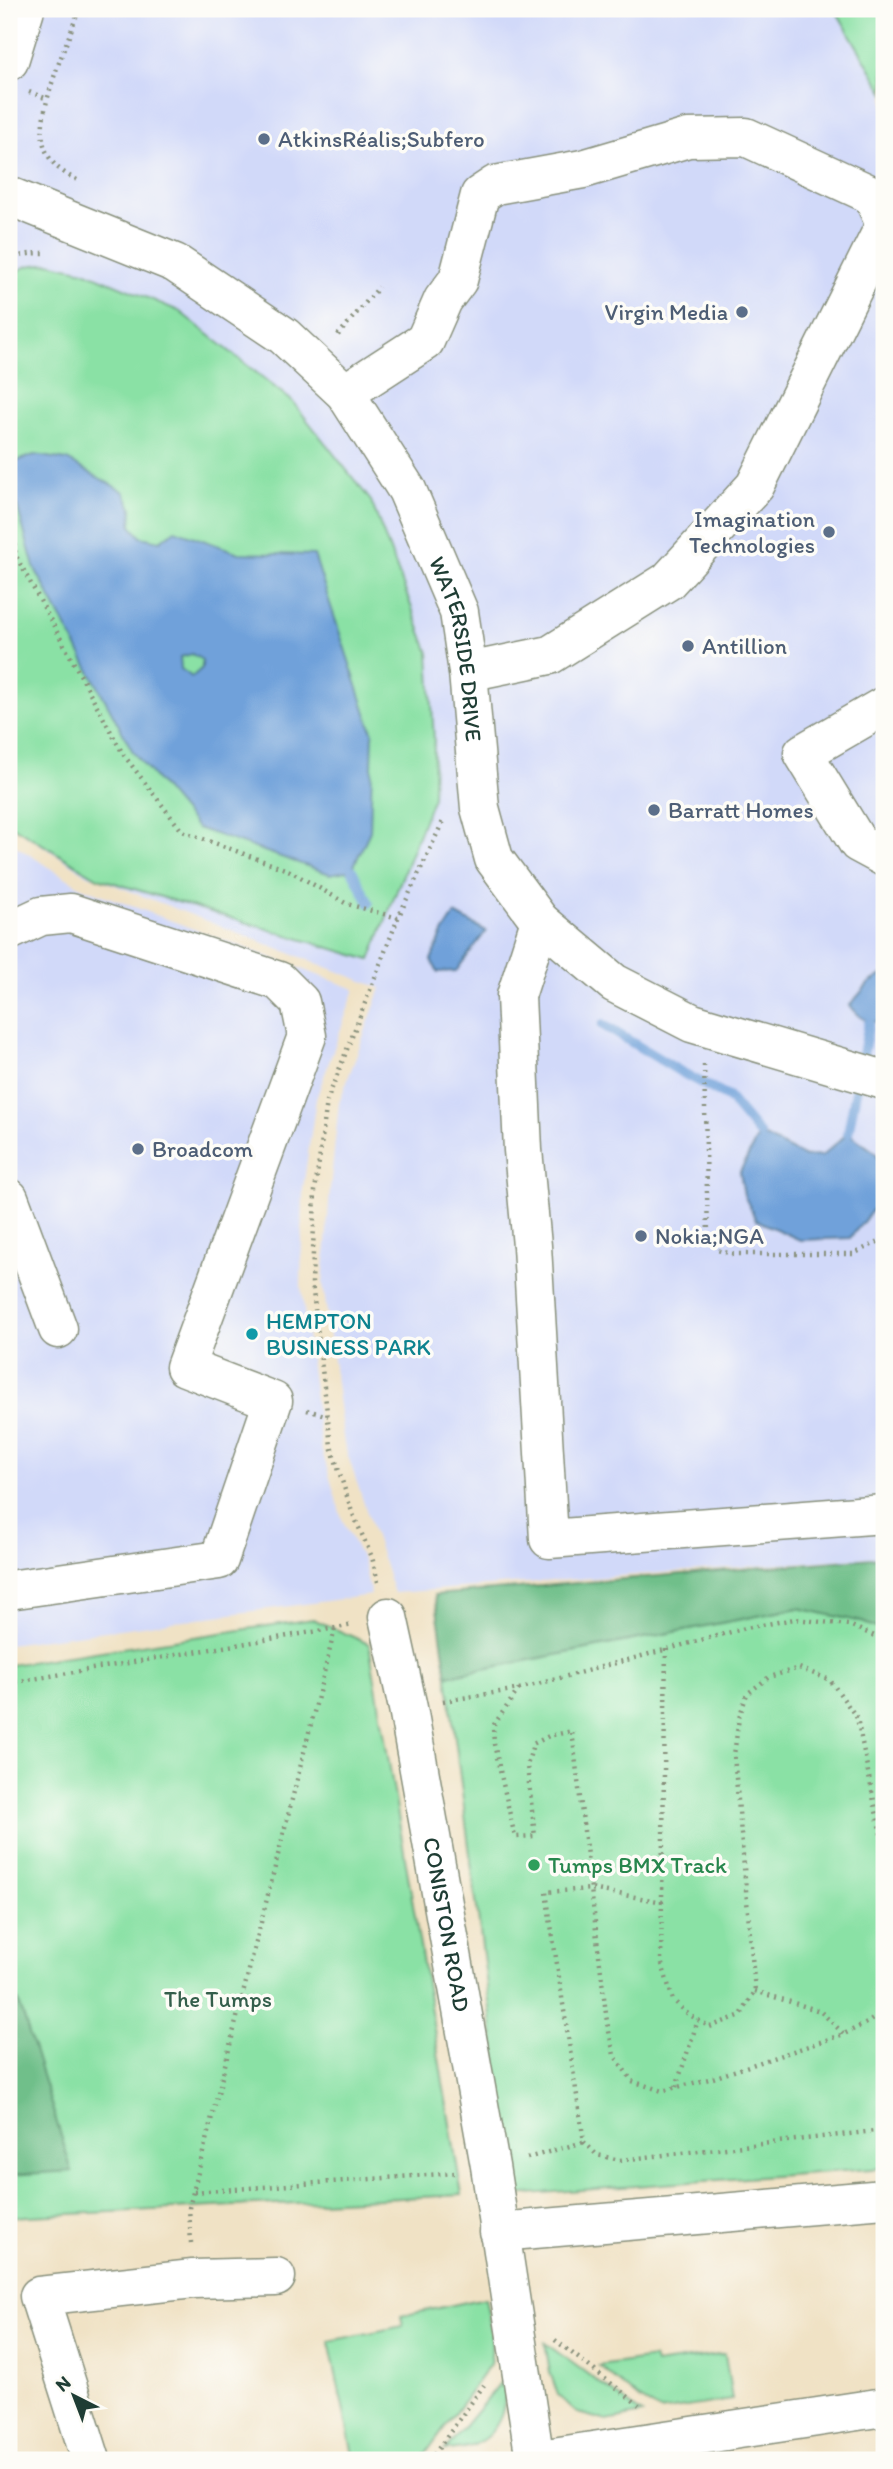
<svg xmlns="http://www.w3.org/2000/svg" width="893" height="2469" viewBox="0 0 893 2469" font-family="Itim,sans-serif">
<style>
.built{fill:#d1d9f9}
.green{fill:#8ae1a5;stroke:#548f6c;stroke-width:2}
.forest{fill:#6fbf8a;stroke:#477e5f;stroke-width:2}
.water{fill:#6fa1da;stroke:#476f87;stroke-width:2;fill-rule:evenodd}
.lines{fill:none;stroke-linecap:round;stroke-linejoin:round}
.stream{stroke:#6fa1da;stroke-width:10}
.minor-casing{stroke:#88907c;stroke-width:41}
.path{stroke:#88907c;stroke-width:4.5;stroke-dasharray:2 5;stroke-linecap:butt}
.minor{stroke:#fff;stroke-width:38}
.service-dot{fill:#5c6f8a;stroke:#fdfcf7;stroke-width:2.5}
.culture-dot{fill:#0f9aa8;stroke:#fdfcf7;stroke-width:2.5}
.leisure-dot{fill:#2e9e5b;stroke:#fdfcf7;stroke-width:2.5}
.labels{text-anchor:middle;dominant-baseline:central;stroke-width:7;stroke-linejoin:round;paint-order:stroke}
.service-label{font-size:23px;fill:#4e5e75;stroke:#fdfcf7;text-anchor:start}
.street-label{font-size:23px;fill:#1f3d34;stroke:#fdfcf7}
.culture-label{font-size:23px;fill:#0d838f;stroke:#fdfcf7;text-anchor:start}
.leisure-label{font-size:23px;fill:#27864d;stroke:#fdfcf7;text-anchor:start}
.park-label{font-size:23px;fill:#345e4b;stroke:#fdfcf7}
</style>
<rect width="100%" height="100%" fill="#fdfcf7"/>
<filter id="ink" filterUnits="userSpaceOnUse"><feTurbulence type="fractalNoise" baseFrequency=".0143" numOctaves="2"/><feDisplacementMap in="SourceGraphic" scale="14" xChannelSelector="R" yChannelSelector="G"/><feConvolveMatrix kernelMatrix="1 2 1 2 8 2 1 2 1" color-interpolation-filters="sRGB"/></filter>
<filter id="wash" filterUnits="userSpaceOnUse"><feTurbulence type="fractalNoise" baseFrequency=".00686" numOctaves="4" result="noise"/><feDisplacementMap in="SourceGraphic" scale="28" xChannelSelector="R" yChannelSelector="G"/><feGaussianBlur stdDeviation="1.57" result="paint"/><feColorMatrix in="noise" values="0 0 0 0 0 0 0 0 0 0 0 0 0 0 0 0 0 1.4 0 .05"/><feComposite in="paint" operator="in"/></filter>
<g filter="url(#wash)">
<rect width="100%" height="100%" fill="#f0e2c5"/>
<path class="built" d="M 9,9 L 884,9 L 884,1556 L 394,1593 L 344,1444 L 323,1283 L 330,1190 L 339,1103 L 381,988 L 88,875 L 9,825 Z
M 9,842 L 81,887 L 355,989 L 316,1099 L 303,1188 L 301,1285 L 321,1448 L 342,1519 L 363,1561 L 371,1595 L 9,1644 Z"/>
<path class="green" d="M 835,9 L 884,9 L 884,92 Z
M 49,263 L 84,271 L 179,311 L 292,401 L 371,501 L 429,653 L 434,740 L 433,797 L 370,960 L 98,878 L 9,824 L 9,276 L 27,266 Z
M 798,1608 L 862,1622 L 884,1631 L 884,2168 L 514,2195 L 447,1676 Z
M 313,1619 L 369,1644 L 462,2195 L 9,2217 L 9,1665 Z
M 485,2298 C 490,2321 494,2341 490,2364 L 424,2456 L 399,2460 L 354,2460 L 329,2341 L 403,2326 L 401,2316 Z
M 545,2343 L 642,2414 L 607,2421 L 578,2413 L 558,2395 L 550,2372 Z
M 725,2354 L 732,2400 L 660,2411 L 638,2398 L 599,2366 L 653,2358 L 655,2364 Z
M 505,2377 C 508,2404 501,2432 474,2445 C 466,2449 454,2449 445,2450 Z"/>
<path class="forest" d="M 884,1557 L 884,1631 L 862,1622 L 798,1608 L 447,1676 L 435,1595 Z
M 9,1982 L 21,2008 L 72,2171 L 9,2175 Z"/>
<path class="water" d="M 34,455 L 67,460 L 124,492 L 132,508 L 131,526 L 141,537 L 160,541 L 175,530 L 239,553 L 314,555 L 373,734 L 370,831 L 352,870 L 330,874 L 197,828 L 133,752 L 34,567 L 9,477 L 9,464 ZM 192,654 L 202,660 L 202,668 L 192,677 L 181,669 L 180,657 Z
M 455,914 L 486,931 L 456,971 L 438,972 L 431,960 L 443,933 Z
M 884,974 L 884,1021 C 867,1024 860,1019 850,1005 L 869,983 Z
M 848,1133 L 876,1153 L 884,1171 L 884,1196 L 850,1238 L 800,1240 L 756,1220 L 744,1195 L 740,1172 L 759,1134 L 805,1157 L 822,1156 Z"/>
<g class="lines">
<path class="stream" d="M 352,870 L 369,903
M 603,1025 L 681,1072 L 728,1097 L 759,1134
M 848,1133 L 869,1023"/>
</g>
</g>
<g filter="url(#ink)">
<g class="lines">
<defs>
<g id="minor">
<path d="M 9,61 L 25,9"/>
<path id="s1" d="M 9,196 L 175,263 L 284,336 L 345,393 L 407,490 L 459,612 L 468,672 L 480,808 L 494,859 L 540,921 L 614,983 L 692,1023 L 884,1080"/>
<path d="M 345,393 L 425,341 L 443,300 L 458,280 L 480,195 L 495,185 L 583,169 L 688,138 L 746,137 L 872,195 L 884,222"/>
<path d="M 468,672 L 550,655 L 668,581 L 755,486 L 884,227"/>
<path d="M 884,706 L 803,753 L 858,843 L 884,857"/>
<path d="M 540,921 L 516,996 L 523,1150 L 532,1246 L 549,1539 L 884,1514"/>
<path d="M 9,931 L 41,916 L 71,913 L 279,981 L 300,1002 L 307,1036 L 185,1367 L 273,1401 L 219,1560 L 9,1590"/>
<path d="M 9,1198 L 58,1329"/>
<path id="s2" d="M 388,1617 L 408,1708 L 490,2166 L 535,2460"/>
<path d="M 499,2232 L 884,2199"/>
<path d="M 91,2460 L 39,2296 L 193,2279 L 276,2277"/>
<path d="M 533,2460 L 884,2407"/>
</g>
</defs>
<use href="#minor" class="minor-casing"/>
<path class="path" d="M 29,92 L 48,99
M 77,180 C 61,172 49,163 44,145 C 35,112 68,42 79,9
M 9,263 C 17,254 33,253 45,253
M 338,335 L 379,287
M 9,502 L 16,556 L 123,754 L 182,831 L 290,871 L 347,904 L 398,918
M 704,1065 L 708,1235 L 717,1250 L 732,1254 L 853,1254 L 884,1239
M 307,1410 L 328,1416
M 378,1582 L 372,1557 L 352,1512 L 331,1446 L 312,1283 L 315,1191 L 327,1101 L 398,918 L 444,819
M 666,1649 L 661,1961 L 673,2000 L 688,2014 L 710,2027 L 741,2015 L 755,1991 L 734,1755 L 739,1718 L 747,1694 L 769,1677 L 799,1668 L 830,1680 L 857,1718 L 884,1850
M 9,1683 L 354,1625
M 519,1689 L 493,1726 L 494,1744 L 515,1837 L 535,1836 L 527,1766 L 533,1744 L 549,1736 L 572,1731 L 607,2022 L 614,2055 L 632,2081 L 662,2091 L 713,2078 L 844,2034 L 867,2023 L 884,2011
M 443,1701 L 519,1689 L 746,1628 L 794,1619 L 849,1625 L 884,1640
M 663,1902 L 591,1889 L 546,1892 L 584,2142 L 597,2155 L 620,2160 L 884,2130
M 755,1991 L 820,2011 L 844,2034
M 676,2087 L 698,2020
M 527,2158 L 584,2142
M 194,2192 L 454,2173
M 191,2243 L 189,2208 L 335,1629
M 555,2340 L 639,2405
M 430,2460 L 484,2385"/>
<use href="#minor" class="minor"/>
</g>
</g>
<g class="service-dot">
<circle cx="264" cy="139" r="7"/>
<circle cx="742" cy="312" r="7"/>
<circle cx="829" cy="532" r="7"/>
<circle cx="688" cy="646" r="7"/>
<circle cx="654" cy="810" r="7"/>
<circle cx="138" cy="1149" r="7"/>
<circle cx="641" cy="1236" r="7"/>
</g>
<circle class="culture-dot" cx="252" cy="1334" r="7"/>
<circle class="leisure-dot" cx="534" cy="1865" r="7"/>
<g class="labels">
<g class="service-label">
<text x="278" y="139">AtkinsRéalis;Subfero</text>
<text x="728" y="312" text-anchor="end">Virgin Media</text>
<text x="815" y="519" text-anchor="end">Imagination<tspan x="815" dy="26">Technologies</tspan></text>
<text x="702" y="646">Antillion</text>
<text x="668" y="810">Barratt Homes</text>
<text x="152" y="1149">Broadcom</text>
<text x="655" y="1236">Nokia;NGA</text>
</g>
<g class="street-label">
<text stroke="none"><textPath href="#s1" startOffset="677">WATERSIDE DRIVE</textPath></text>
<text stroke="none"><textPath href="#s2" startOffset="313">CONISTON ROAD</textPath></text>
</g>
<g class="culture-label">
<text x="266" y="1321">HEMPTON<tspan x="266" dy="26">BUSINESS PARK</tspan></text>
</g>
<g class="leisure-label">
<text x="548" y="1865">Tumps BMX Track</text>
</g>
<g class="park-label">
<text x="218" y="1999">The Tumps</text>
</g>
</g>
<rect width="893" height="2469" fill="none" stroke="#fdfcf7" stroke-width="35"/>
<g transform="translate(74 2396) rotate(318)" stroke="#fdfcf7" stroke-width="5" paint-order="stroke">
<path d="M0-5L12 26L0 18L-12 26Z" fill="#1f3d34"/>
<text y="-10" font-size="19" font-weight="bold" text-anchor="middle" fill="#1f3d34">N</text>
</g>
</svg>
